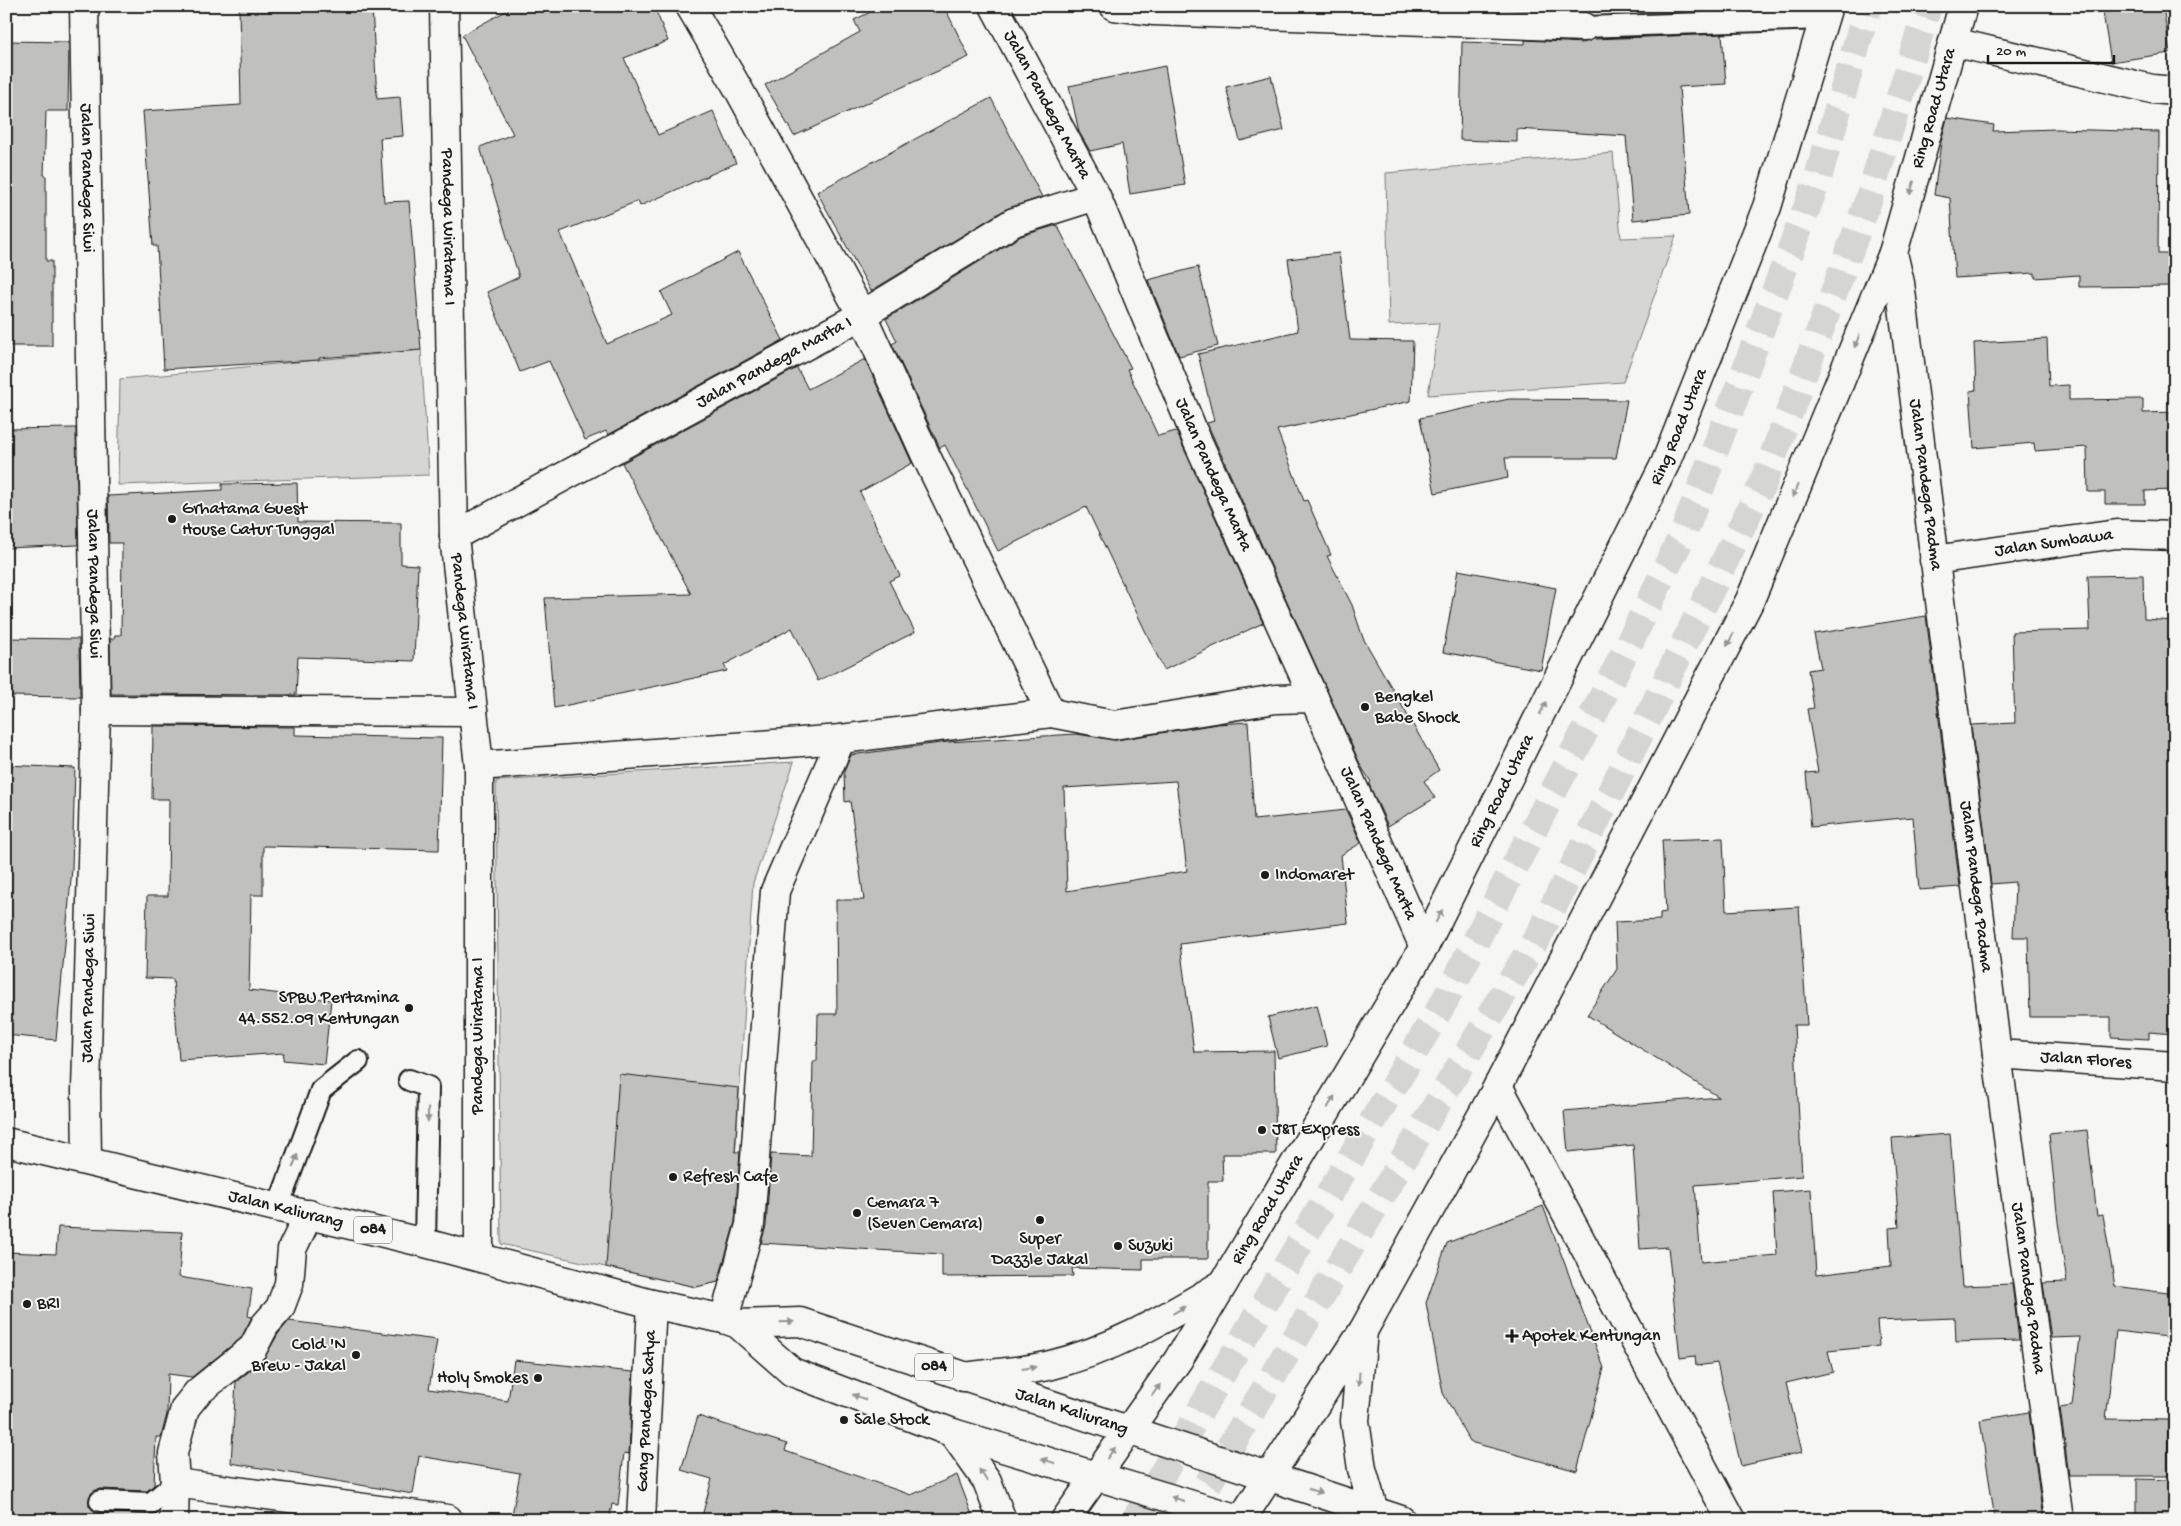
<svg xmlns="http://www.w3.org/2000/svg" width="2181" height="1526" viewBox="0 0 2181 1526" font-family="'Gochi Hand',sans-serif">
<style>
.green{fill:#d6d6d2;stroke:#797977}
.building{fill:#c0c0bd;stroke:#1c1c1c;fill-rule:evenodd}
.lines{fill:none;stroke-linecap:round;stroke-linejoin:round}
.trunk-tunnel{stroke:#d5d5d2;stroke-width:28;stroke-dasharray:28 14;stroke-linecap:butt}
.service-casing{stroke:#1c1c1c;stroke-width:24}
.minor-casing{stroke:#1c1c1c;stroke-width:31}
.tertiary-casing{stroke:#1c1c1c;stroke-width:31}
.primary-casing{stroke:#1c1c1c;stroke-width:31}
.trunk-casing{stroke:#1c1c1c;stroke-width:31}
.service{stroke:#f6f6f2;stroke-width:20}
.minor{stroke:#f6f6f2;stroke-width:28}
.tertiary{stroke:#f6f6f2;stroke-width:28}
.primary{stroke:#f6f6f2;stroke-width:28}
.trunk{stroke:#f6f6f2;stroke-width:28}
.oneway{fill:#949492}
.poi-dot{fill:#1c1c1c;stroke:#f6f6f2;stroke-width:2}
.labels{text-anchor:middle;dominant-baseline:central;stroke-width:4;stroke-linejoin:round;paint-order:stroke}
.shield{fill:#f6f6f2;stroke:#5d5d5c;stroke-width:1}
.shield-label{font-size:16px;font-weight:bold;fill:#1c1c1c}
.street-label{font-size:18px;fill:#1c1c1c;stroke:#f6f6f2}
.poi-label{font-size:18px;fill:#1c1c1c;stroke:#f6f6f2;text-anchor:start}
</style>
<rect width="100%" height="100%" fill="#f6f6f2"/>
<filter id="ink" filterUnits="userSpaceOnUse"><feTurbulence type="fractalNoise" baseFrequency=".02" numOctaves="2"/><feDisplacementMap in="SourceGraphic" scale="10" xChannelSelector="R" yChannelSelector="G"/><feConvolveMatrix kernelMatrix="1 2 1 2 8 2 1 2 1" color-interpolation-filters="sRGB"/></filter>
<g filter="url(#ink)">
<path class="green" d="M 1613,153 L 1621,238 L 1676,236 L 1623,382 L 1428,395 L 1439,323 L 1389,325 L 1386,173 Z
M 421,350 L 429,475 L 118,485 L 120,379 Z
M 794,762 L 753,883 L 727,1280 L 696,1287 L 501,1244 L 496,781 Z"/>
<path class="building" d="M 239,6 L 372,6 L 377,99 L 400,97 L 403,136 L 380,138 L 384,202 L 409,201 L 421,350 L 319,358 L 319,360 L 164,369 L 157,246 L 153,246 L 143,111 L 241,105 Z
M 515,6 L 654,6 L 668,41 L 624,58 L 658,135 L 713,111 L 736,163 L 640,206 L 638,201 L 560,232 L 607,344 L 672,315 L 661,292 L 738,252 L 783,340 L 608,435 L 606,431 L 585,440 L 549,361 L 520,372 L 487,292 L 519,277 L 480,147 L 513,134 L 462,35 Z
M 883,6 L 944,6 L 969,57 L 794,136 L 765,85 L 860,32 L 854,20 Z
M 1672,6 L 1721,6 L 1721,11 L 1672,12 Z
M 2152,6 L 2163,6 L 2170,53 L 2111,62 L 2103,13 Z
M 1722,34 L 1726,84 L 1679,87 L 1689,215 L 1633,220 L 1626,136 L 1517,129 L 1517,142 L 1460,140 L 1462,42 L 1525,44 L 1525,40 L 1583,43 L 1594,39 Z
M 6,41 L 69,42 L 68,111 L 46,111 L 44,175 L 46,175 L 46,261 L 52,261 L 52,346 L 6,346 Z
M 1165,66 L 1185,185 L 1130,194 L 1122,144 L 1090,151 L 1079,132 L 1069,86 Z
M 1271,76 L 1284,130 L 1240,141 L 1226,87 Z
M 991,98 L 1042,197 L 1006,209 L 871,291 L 817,192 Z
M 1947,118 L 1994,125 L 1993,131 L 2057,129 L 2159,132 L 2158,254 L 2175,254 L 2175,286 L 2079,287 L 2079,275 L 2035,278 L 2035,273 L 1955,278 L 1950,198 L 1934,195 L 1941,142 Z
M 1057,225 L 1131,368 L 1127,369 L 1158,436 L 1176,431 L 1263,623 L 1164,670 L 1086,507 L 998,551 L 945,445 L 940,448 L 892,344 L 897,341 L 886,319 L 1021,236 Z
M 1339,253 L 1350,340 L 1413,341 L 1411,401 L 1277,430 L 1304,501 L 1307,500 L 1331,555 L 1327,556 L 1352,605 L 1363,638 L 1439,770 L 1424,781 L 1435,798 L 1388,826 L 1369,784 L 1371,782 L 1361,766 L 1207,423 L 1214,421 L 1198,354 L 1298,331 L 1288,259 Z
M 1198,267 L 1218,346 L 1179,356 L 1148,280 Z
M 2047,339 L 2049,386 L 2069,385 L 2069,400 L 2143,399 L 2143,413 L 2175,412 L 2175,490 L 2145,491 L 2145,504 L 2105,504 L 2105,492 L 2088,492 L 2087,447 L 2035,451 L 2034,443 L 1974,448 L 1970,391 L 1976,390 L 1974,343 Z
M 865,359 L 912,463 L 860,492 L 900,576 L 889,581 L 915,632 L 818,681 L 792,628 L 724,665 L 727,671 L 554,708 L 545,598 L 691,594 L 622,463 L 797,368 L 808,389 Z
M 1509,399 L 1627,400 L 1616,458 L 1505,458 L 1508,478 L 1435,493 L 1420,418 Z
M 76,428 L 78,545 L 6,548 L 6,429 Z
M 297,483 L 298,522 L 401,523 L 401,564 L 418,565 L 414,661 L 298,657 L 296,695 L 111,694 L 110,639 L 114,639 L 115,635 L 121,635 L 122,543 L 109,543 L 108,496 L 222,490 L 222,484 Z
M 1458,570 L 1556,588 L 1541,670 L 1443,652 Z
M 2143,575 L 2144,619 L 2175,621 L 2175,1034 L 2149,1032 L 2149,1039 L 2111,1037 L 2111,1017 L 2030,1017 L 2028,937 L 2013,937 L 2015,882 L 1991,884 L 1971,725 L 2015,723 L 2012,632 L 2090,630 L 2088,576 Z
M 1926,616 L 1960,887 L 1919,890 L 1913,817 L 1811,827 L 1806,773 L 1818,772 L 1807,709 L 1814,708 L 1808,670 L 1821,668 L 1814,634 Z
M 6,638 L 79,639 L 80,697 L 6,696 Z
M 1248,722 L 1254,820 L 1346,810 L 1361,843 L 1341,855 L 1348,923 L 1180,944 L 1194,1052 L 1274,1051 L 1276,1154 L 1222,1154 L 1223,1181 L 1208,1181 L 1208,1259 L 1143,1259 L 1143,1270 L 1072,1268 L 1073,1276 L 942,1277 L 942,1254 L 761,1243 L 766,1226 L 771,1154 L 811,1156 L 813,1061 L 817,1061 L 818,1014 L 837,1014 L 836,900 L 864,900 L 850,801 L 845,802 L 844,772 L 851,755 L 948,742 L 1076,734 L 1116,740 L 1217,724 ZM 1176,781 L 1187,871 L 1067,891 L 1064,788 Z
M 153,726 L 295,727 L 295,735 L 442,738 L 439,850 L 263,846 L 263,895 L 251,895 L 249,990 L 331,1000 L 324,1064 L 283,1060 L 284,1053 L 179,1060 L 173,979 L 145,978 L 147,896 L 168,896 L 169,799 L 152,799 Z
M 6,765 L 75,768 L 72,869 L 56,1040 L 6,1035 Z
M 1723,838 L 1726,911 L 1799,907 L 1807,1025 L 1794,1025 L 1802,1176 L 1695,1185 L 1701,1262 L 1777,1255 L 1773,1192 L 1811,1189 L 1816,1275 L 1891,1266 L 1889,1228 L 1899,1227 L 1892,1138 L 1950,1134 L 1962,1286 L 2012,1284 L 2019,1340 L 1956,1342 L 1955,1318 L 1877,1321 L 1879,1346 L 1828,1351 L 1833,1372 L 1786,1383 L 1802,1452 L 1741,1466 L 1717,1363 L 1696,1366 L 1695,1356 L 1680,1358 L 1668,1247 L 1640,1249 L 1633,1145 L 1568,1152 L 1564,1111 L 1719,1097 L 1587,1015 L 1617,969 L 1615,922 L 1660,920 L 1660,913 L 1666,912 L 1662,840 Z
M 1317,1005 L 1327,1046 L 1278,1058 L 1268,1017 Z
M 619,1074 L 739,1088 L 735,1152 L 740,1152 L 735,1222 L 718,1282 L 696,1287 L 606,1267 Z
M 2087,1130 L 2097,1216 L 2103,1215 L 2115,1286 L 2175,1294 L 2175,1338 L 2116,1331 L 2106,1419 L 2168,1420 L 2168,1476 L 2069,1476 L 2060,1408 L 2072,1406 L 2080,1337 L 2051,1338 L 2043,1283 L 2067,1282 L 2058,1222 L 2049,1134 Z
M 1543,1206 L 1604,1368 L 1577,1471 L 1470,1442 L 1443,1393 L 1426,1303 L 1447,1243 Z
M 58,1227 L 182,1232 L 179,1277 L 252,1289 L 248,1316 L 252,1317 L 241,1338 L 192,1377 L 168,1374 L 167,1414 L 161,1437 L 156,1437 L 154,1485 L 147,1491 L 100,1489 L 90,1495 L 89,1506 L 94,1511 L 153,1514 L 153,1520 L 6,1520 L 6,1252 L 56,1254 Z
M 289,1321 L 437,1340 L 429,1389 L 508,1401 L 514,1360 L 633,1372 L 629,1454 L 624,1453 L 618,1505 L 612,1504 L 609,1520 L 511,1520 L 520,1473 L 419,1456 L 413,1494 L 231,1463 L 236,1382 L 263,1360 L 278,1334 Z
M 2029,1412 L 2043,1520 L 1995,1520 L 1980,1420 Z
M 698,1416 L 787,1444 L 785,1451 L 911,1495 L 957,1475 L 974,1520 L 701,1520 L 712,1479 L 681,1470 Z
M 2137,1479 L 2175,1480 L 2175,1520 L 2137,1520 Z"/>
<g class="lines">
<path class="trunk-tunnel" d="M 1135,1520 L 1445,1000 L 1603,696 L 1684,532 L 1817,181 L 1868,6
M 1186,1520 L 1540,933 L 1640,734 L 1763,483 L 1867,204 L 1928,6"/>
<defs>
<path id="service" d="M 1584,27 L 1824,19
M 409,1080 L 428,1087 L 425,1243
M 278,1207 L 321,1090 L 358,1061
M 100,1501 L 151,1503 L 175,1483"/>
<g id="minor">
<path id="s1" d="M 84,6 L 96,710 L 86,1091 L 87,1160"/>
<path id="s2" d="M 444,6 L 454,536 L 479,766 L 479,1257"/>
<path d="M 690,6 L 739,90 L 862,315 L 926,456 L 1051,713"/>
<path d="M 1114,6 L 1154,11 L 1584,27"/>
<path d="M 1953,42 L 2152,89 L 2175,91"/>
<path id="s3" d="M 1893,253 L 1900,283 L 1997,1054 L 2059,1520"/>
<path id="s4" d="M 454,536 L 862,315 L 1014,222 L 1096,196"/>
<path id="s5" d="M 1934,560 L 2117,534 L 2175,536"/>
<path d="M 96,710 L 473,712"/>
<path d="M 479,766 L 841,739 L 1051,713 L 1114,725 L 1276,699 L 1314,698"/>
<path id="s6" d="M 1997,1054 L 2175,1066"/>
<path d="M 1498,1086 L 1731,1520"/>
<path d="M 724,1319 L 750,1225 L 775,891 L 841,739"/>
<path d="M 175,1483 L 448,1519"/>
<path d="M 174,1520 L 175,1483 L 173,1453 L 185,1408 L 198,1392 L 253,1348 L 265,1325 L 280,1308 L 289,1284 L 292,1249 L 309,1214"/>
<path id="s7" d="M 641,1520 L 652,1304"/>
</g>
<g id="tertiary">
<path id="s8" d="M 994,6 L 1096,196 L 1197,440 L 1314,698 L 1424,947"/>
<path id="s9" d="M 1065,1520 L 1178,1360 L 1424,947 L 1665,464 L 1767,207 L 1828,6"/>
<path id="s10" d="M 1241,1520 L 1363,1331 L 1498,1086 L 1750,600 L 1893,253 L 1963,6"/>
</g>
<g id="primary">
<path id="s11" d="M 6,1142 L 425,1243 L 652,1304 L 724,1319 L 738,1324 L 792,1372 L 953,1433 L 1242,1520"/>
<path id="s12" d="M 738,1324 L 800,1322 L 1401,1520"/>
<path d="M 1363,1331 L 1355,1421 L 1362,1469 L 1374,1511"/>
<path d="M 953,1433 L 987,1481 L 1002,1520"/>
</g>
<path id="trunk" d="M 963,1377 C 991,1373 1020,1372 1047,1366 C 1113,1350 1166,1318 1223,1284"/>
</defs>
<use href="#service" class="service-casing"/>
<use href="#minor" class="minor-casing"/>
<use href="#tertiary" class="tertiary-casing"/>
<use href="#primary" class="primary-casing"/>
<use href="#trunk" class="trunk-casing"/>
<use href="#service" class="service"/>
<use href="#minor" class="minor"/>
<use href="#tertiary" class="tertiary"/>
<use href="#primary" class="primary"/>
<use href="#trunk" class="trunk"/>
</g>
<defs><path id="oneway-solid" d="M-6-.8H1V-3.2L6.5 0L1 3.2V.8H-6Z" transform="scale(1.25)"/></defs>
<g class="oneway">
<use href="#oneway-solid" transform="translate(1912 188) rotate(106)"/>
<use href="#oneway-solid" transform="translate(1857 341) rotate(112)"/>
<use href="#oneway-solid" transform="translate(1795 491) rotate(112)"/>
<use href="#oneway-solid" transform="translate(1730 640) rotate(117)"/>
<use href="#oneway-solid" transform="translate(1543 708) rotate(-63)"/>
<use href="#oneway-solid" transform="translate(1439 916) rotate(-63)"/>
<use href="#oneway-solid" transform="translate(1331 1102) rotate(-59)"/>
<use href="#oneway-solid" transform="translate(428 1115) rotate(91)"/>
<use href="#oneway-solid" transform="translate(295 1161) rotate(-70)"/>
<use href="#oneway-solid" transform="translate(1179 1310) rotate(-31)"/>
<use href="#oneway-solid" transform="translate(787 1322) rotate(-2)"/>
<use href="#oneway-solid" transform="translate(1029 1368) rotate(-8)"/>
<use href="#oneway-solid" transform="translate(1359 1379) rotate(95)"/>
<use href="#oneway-solid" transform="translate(1156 1390) rotate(-54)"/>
<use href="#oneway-solid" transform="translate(859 1397) rotate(-159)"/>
<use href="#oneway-solid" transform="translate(1111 1453) rotate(-54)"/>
<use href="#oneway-solid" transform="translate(1048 1461) rotate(-163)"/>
<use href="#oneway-solid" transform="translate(983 1475) rotate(-123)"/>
<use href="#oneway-solid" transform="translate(1315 1491) rotate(18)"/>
<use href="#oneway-solid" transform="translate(1178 1499) rotate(-162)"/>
</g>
</g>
<g class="poi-dot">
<circle cx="172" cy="519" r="5"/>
<circle cx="1365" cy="707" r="5"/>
<circle cx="1265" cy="875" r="5"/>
<circle cx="409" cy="1008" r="5"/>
<circle cx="1262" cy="1130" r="5"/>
<circle cx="673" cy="1177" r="5"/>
<circle cx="857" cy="1213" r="5"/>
<circle cx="1040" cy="1220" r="5"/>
<circle cx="1118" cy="1246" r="5"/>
<circle cx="27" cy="1304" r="5"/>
<path d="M1509.5 1328.5h5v5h5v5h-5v5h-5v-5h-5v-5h5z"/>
<circle cx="356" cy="1355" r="5"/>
<circle cx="538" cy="1378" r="5"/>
<circle cx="844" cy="1420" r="5"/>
</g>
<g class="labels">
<g class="shield">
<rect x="354" y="1216.5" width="38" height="27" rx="4"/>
<rect x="915" y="1353.5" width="38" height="27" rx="4"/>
</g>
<g class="shield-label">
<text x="373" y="1230">084</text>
<text x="934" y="1367">084</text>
</g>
<g class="street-label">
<text stroke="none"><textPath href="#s8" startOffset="112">Jalan Pandega Marta</textPath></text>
<text stroke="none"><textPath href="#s10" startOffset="1578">Ring Road Utara</textPath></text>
<text stroke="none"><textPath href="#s1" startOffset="172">Jalan Pandega Siwi</textPath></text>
<text stroke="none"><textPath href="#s2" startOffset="221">Pandega Wiratama I</textPath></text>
<text stroke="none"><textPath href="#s4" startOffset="364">Jalan Pandega Marta I</textPath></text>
<text stroke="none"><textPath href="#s9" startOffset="1256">Ring Road Utara</textPath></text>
<text stroke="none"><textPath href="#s8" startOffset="518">Jalan Pandega Marta</textPath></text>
<text stroke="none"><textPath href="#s3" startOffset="234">Jalan Pandega Padma</textPath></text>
<text stroke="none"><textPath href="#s5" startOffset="121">Jalan Sumbawa</textPath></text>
<text stroke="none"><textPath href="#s1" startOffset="578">Jalan Pandega Siwi</textPath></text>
<text stroke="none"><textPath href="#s2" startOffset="626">Pandega Wiratama I</textPath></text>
<text stroke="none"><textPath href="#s9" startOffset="851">Ring Road Utara</textPath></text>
<text stroke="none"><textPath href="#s8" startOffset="922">Jalan Pandega Marta</textPath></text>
<text stroke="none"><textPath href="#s3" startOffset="639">Jalan Pandega Padma</textPath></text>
<text transform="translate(89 988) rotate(-89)">Jalan Pandega Siwi</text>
<text transform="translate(478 1036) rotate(-90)">Pandega Wiratama I</text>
<text stroke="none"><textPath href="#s6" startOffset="89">Jalan Flores</textPath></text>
<text stroke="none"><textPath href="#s11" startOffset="288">Jalan Kaliurang</textPath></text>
<text stroke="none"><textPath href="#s9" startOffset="371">Ring Road Utara</textPath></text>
<text stroke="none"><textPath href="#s3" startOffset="1044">Jalan Pandega Padma</textPath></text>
<text stroke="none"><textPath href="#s7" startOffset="109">Gang Pandega Satya</textPath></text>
<text stroke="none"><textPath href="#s12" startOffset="348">Jalan Kaliurang</textPath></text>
</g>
<g class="poi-label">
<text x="182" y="509">Grhatama Guest<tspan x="182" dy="21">House Catur Tunggal</tspan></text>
<text x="1375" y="697">Bengkel<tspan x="1375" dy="21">Babe Shock</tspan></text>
<text x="1275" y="875">Indomaret</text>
<text x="399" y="998" text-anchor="end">SPBU Pertamina<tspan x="399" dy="21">44.552.09 Kentungan</tspan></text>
<text x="1272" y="1130">J&amp;T Express</text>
<text x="683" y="1177">Refresh Cafe</text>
<text x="867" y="1203">Cemara 7<tspan x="867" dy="21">(Seven Cemara)</tspan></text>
<text x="1040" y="1239" text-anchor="middle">Super<tspan x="1040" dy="21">Dazzle Jakal</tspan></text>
<text x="1128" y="1246">Suzuki</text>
<text x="37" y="1304">BRI</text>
<text x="1522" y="1336">Apotek Kentungan</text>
<text x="346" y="1345" text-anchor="end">Cold 'N<tspan x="346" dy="21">Brew - Jakal</tspan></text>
<text x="528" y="1378" text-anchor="end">Holy Smokes</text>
<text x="854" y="1420">Sale Stock</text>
</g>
</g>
<rect width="2181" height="1526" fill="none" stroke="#f6f6f2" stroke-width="25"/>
<rect x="12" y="12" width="2156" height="1501" fill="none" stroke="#1c1c1c" stroke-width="2" filter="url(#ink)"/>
<path d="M1988 55v8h126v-8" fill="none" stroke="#1c1c1c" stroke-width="2.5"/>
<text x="1996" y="55" font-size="15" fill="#1c1c1c" stroke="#f6f6f2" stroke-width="4" paint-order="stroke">20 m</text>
</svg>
